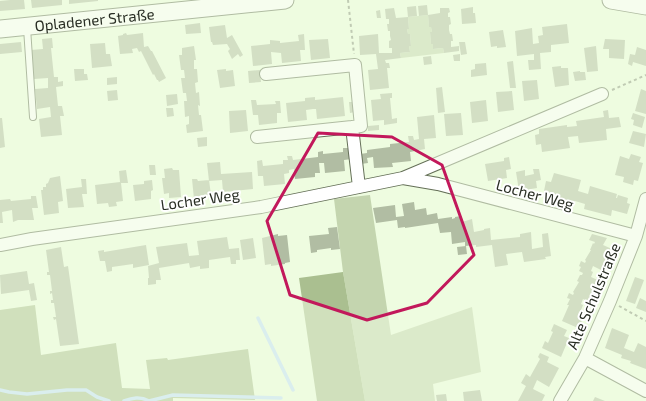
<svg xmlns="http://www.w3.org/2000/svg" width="646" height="401" viewBox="0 0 646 401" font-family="'Exo 2',sans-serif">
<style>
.green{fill:#c4d5af}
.forest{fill:#aabf90}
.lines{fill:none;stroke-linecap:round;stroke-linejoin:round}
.stream{stroke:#c1ddfe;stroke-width:3.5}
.building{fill:#b1bda3}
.lane-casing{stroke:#646f57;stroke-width:8}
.street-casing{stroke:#646f57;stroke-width:14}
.secondary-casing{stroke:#646f57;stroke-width:19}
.path{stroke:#88917e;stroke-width:2;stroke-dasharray:3 3;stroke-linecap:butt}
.lane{stroke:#fff;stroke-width:6}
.street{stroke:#fff;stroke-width:12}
.secondary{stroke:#fff;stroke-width:17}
.marked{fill:none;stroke:#c2185b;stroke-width:3;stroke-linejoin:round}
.labels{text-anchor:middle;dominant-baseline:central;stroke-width:4;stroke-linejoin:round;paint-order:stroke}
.street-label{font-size:15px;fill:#292e24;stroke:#fff}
</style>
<rect width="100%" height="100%" fill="#eefce0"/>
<path class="green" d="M 428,15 L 429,26 L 431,27 L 432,32 L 430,32 L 431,44 L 433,44 L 434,49 L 443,48 L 444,53 L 401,58 L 400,53 L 410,52 L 409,46 L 411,46 L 410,34 L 408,34 L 407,29 L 409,29 L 408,17 Z
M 370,195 L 391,335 L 472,307 L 481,372 L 433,384 L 435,401 L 365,401 L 343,272 L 334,199 Z"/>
<path class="forest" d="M 343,272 L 365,401 L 317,401 L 299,278 Z
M 35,305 L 41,355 L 116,343 L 122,388 L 150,389 L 146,360 L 167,358 L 168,360 L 248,349 L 255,400 L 173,398 L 173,401 L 0,401 L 0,310 Z"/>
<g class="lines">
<path class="stream" d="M 258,318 L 293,390
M 0,390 L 9,392 L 27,394 L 67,390 L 86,390 L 97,397 L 109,401
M 124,401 C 132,398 140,396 149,401
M 149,401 L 173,395 L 281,398"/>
</g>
<path class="building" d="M 10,0 L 24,0 L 25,9 L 0,11 L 0,1 Z
M 31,0 L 62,0 L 62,5 L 32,8 Z
M 69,0 L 98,0 L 98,1 L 69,4 Z
M 427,5 L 428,15 L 419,16 L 418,6 Z
M 416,6 L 417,16 L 408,17 L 409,29 L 407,29 L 408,34 L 410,34 L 411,46 L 409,46 L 410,52 L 400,53 L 401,58 L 385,60 L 386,63 L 389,63 L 390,68 L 387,68 L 389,88 L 370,90 L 368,70 L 378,69 L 376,54 L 360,55 L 359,36 L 378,34 L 379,53 L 392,53 L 392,48 L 389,48 L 389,41 L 391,40 L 390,36 L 390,31 L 388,31 L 387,24 L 389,24 L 389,19 L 386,19 L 385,9 L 394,8 L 396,18 L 408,17 L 407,7 Z
M 473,7 L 473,13 L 475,13 L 476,23 L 462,24 L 461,9 Z
M 440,8 L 449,8 L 450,12 L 448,13 L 448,17 L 450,17 L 451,24 L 449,25 L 449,30 L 450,34 L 452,34 L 453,41 L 451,41 L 451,47 L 459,46 L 459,51 L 444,53 L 443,48 L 433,49 L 433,44 L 431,44 L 430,32 L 432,32 L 431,27 L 429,27 L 428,15 L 440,13 Z
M 380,10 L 381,18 L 377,18 L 376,11 Z
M 200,23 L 201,33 L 186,34 L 185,25 Z
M 567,24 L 569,43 L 551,45 L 551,52 L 540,53 L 541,69 L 529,70 L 528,60 L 534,60 L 534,54 L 517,56 L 515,31 L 532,28 L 533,44 L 539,43 L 538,36 L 543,35 L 542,27 Z
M 225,25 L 227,38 L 232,35 L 243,55 L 240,57 L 238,54 L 232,59 L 228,51 L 230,49 L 227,44 L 213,45 L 212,42 L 211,42 L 209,27 Z
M 503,30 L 506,47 L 497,48 L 497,46 L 491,47 L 489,32 Z
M 126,33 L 127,35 L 143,33 L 144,47 L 148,46 L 151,51 L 152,51 L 166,78 L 159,82 L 158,80 L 157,80 L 154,74 L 153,75 L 141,51 L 139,52 L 137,48 L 132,49 L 133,53 L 120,54 L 118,36 L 123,35 L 123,34 Z
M 304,34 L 305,50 L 300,50 L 301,61 L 282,63 L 281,53 L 271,52 L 272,64 L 253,66 L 251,46 L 270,44 L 270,40 L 280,41 L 280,43 L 299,41 L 298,35 Z
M 52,38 L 53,48 L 51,48 L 54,77 L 58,77 L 58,82 L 63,81 L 63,86 L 56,87 L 58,106 L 62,106 L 64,116 L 60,116 L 62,135 L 41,137 L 39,119 L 51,117 L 50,107 L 37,109 L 35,89 L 48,88 L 48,78 L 34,79 L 31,50 L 43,49 L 42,39 Z
M 328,39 L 330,58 L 311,60 L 309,40 Z
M 605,39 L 625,40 L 624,59 L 609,58 L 609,49 L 603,49 Z
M 21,42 L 22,52 L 0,54 L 0,44 Z
M 459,42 L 465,42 L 467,54 L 461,55 Z
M 105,43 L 106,54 L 110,54 L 112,66 L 92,68 L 90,44 Z
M 194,46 L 196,60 L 194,60 L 194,69 L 197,69 L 198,82 L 195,83 L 196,93 L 199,92 L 200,106 L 198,105 L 199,115 L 201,115 L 203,131 L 187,133 L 186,125 L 189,124 L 189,116 L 185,117 L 184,101 L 187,101 L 186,93 L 183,93 L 181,78 L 185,78 L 184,70 L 181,70 L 179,55 L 182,55 L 182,48 Z
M 596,46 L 598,71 L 587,72 L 584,48 Z
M 637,47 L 646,50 L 646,66 L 633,62 L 632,66 L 628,64 L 630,54 L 635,55 Z
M 460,54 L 460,61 L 454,61 L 453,55 Z
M 431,56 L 432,64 L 424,65 L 423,57 Z
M 513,61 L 516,88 L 510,88 L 507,62 Z
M 486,63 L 487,75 L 471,77 L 471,70 L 475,69 L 475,64 Z
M 561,66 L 561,68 L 568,68 L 569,85 L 555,87 L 552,67 Z
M 74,69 L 84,69 L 84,74 L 87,74 L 88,80 L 75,81 Z
M 226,69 L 226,71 L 233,70 L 235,86 L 220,88 L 217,70 Z
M 260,70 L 261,82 L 249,83 L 248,71 Z
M 580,71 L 580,72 L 585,72 L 586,80 L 575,81 L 573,72 Z
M 117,77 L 117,84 L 107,85 L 107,78 Z
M 537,80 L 539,99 L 524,101 L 522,81 Z
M 442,87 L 445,112 L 438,113 L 436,88 Z
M 641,89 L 646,91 L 646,114 L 635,111 Z
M 117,90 L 118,100 L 108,101 L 107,91 Z
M 512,91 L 514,110 L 498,112 L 496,92 Z
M 392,93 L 392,98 L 390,98 L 392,119 L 397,118 L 397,123 L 384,125 L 384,120 L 373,121 L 371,100 L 381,99 L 380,94 Z
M 177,94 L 178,104 L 167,106 L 166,95 Z
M 315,97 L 315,100 L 343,97 L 345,116 L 317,119 L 316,109 L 313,109 L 306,110 L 307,120 L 288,122 L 286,103 L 305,101 L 305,98 Z
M 251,100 L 256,100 L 257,105 L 276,104 L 275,101 L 280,101 L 281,113 L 277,113 L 277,123 L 259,125 L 258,115 L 253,115 Z
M 486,100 L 488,121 L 472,123 L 470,102 Z
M 349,102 L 354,102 L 355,112 L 350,113 Z
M 166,108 L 173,108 L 174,116 L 167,117 Z
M 246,110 L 248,131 L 230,133 L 229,111 Z
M 608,110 L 609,118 L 619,117 L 621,127 L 606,129 L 607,140 L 579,143 L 578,136 L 568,137 L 570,148 L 542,152 L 541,144 L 536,145 L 535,135 L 539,134 L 539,129 L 567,125 L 567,127 L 577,126 L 576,121 L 604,117 L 603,111 Z
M 461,113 L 463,135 L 446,136 L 444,114 Z
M 633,113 L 645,117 L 642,128 L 633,125 L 634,120 L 631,119 Z
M 434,115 L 436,138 L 424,139 L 425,149 L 410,152 L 411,161 L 392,163 L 393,167 L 374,168 L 373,157 L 367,158 L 368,163 L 361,164 L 360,154 L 367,153 L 367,150 L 390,147 L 390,144 L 409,142 L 408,136 L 413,136 L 414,140 L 419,139 L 417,117 Z
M 0,118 L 2,118 L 5,147 L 0,148 Z
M 379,125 L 379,130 L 368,131 L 368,126 Z
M 633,131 L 646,134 L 644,147 L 629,143 Z
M 207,137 L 207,146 L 198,147 L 197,138 Z
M 343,148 L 351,148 L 352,159 L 344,160 L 345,171 L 325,173 L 324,163 L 319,163 L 320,173 L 315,173 L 315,177 L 295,179 L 294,169 L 289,170 L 289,173 L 284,174 L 285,184 L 264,186 L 263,176 L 258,176 L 257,161 L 262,160 L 263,166 L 283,164 L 283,160 L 288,160 L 287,156 L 292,156 L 293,160 L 318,157 L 318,152 L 323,151 L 323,154 L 343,152 Z
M 631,154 L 641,157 L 639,162 L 643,163 L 638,181 L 634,180 L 633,185 L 623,182 L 624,177 L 615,175 L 620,156 L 629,159 Z
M 509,157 L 511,169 L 506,170 L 507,178 L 488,181 L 485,164 L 504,161 L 504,158 Z
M 220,162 L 221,174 L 252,172 L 253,189 L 223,192 L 222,180 L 209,181 L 207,163 Z
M 149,165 L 155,165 L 156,175 L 150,175 Z
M 172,168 L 173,170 L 179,170 L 181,197 L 169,198 L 169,193 L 164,194 L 162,178 L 165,178 L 164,169 Z
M 533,169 L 539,169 L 541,180 L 536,181 L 537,188 L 519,191 L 516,172 L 525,170 L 525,176 L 534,174 Z
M 126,170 L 128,183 L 121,183 L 123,201 L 116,202 L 117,206 L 109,207 L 108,203 L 97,204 L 95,185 L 120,182 L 119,171 Z
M 554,173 L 581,180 L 578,191 L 588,194 L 590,186 L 617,194 L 616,198 L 617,198 L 618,195 L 628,198 L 627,203 L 630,204 L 627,214 L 612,210 L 611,216 L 584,209 L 585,204 L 575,201 L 575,203 L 548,195 L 549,192 L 544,191 L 546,181 L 551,182 Z
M 60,176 L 63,201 L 58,202 L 59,213 L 44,215 L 41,190 L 43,190 L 43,187 L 46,187 L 46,184 L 48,183 L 50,178 Z
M 81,179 L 86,179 L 87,194 L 82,194 L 84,207 L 68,208 L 66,189 L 82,187 Z
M 192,179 L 197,179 L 198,181 L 209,180 L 211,195 L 199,196 L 199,198 L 194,199 Z
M 152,180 L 153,190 L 151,191 L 151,199 L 135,201 L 133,185 L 144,184 L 144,181 Z
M 31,196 L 36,196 L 38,208 L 32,208 L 34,220 L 18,220 L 13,222 L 12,210 L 2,212 L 3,223 L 0,223 L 0,200 L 10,199 L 11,201 L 31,199 Z
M 414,202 L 415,210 L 426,208 L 427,215 L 437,213 L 438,219 L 452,217 L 452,219 L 455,218 L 455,217 L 461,216 L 462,222 L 472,219 L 474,232 L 484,230 L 484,229 L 490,228 L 491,240 L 520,237 L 520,234 L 531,232 L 532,249 L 543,247 L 542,234 L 548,233 L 551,256 L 545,257 L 546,259 L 524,262 L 522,252 L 506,254 L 508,265 L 495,267 L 492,245 L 476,247 L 476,245 L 465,246 L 465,242 L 452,244 L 451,232 L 440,233 L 438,223 L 405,228 L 405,227 L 398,228 L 397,220 L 376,223 L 373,208 L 395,205 L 396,217 L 404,216 L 402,204 Z
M 337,227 L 340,249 L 331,250 L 331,248 L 317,250 L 317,252 L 311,253 L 309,236 L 329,234 L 328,228 Z
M 278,234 L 278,236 L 287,235 L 290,262 L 285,263 L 285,264 L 271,266 L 271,264 L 265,265 L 262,238 Z
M 592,234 L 607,238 L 603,245 L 612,249 L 603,271 L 593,266 L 591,271 L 593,272 L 591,277 L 600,281 L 590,303 L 583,299 L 581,304 L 583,305 L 581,310 L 585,311 L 583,316 L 584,317 L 578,328 L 562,321 L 569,305 L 567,305 L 570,299 L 567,298 L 569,293 L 573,295 L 574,293 L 573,292 L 579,282 L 577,281 L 580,275 L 582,275 L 583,273 L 579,271 L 581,267 L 579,266 L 581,261 L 585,263 L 586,261 L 585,260 L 591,250 L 590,250 L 593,243 L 594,244 L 595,242 L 589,240 Z
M 227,237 L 229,249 L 239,248 L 240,260 L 236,260 L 236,264 L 231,264 L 230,257 L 209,260 L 209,268 L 200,269 L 200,266 L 190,268 L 189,263 L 159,268 L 161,280 L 156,280 L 156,284 L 148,285 L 148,278 L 149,278 L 148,266 L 159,263 L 156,247 L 187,243 L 189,256 L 199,255 L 197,241 Z
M 253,238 L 256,258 L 243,260 L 240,240 Z
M 146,245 L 149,265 L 133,268 L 133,264 L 112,267 L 112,271 L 107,272 L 105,261 L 100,261 L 98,251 L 104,250 L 104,252 Z
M 466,246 L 467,254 L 458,255 L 457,247 Z
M 61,247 L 64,267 L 68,266 L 79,344 L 60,346 L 56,319 L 54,320 L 53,317 L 56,317 L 54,303 L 51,303 L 51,300 L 53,300 L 52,293 L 50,294 L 50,291 L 52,291 L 50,275 L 47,275 L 47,272 L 49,272 L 46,250 Z
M 27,271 L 29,284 L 34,283 L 37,300 L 31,301 L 29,290 L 1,294 L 0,275 Z
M 635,277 L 644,280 L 635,304 L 626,301 Z
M 640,298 L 646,301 L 646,312 L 636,308 Z
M 554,324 L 567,330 L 564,336 L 569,338 L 561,357 L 542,348 L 545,341 L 548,343 L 553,332 L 551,331 Z
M 612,328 L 629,335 L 624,348 L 634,352 L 638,343 L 646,347 L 646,369 L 630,363 L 631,361 L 621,358 L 622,355 L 605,348 Z
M 540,353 L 549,357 L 547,362 L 559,368 L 549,387 L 537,380 L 533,389 L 545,395 L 542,401 L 518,401 L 526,386 L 521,383 L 526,374 L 530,377 L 540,359 L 538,357 Z
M 480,390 L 482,401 L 464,401 L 463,392 Z
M 446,394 L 447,401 L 437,401 L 436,395 Z
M 595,397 L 605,401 L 593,401 Z"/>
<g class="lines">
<defs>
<path id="lane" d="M 27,28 L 33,117"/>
<path id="street" d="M 266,74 L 355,65 L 361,126 L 352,127
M 257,137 L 352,127 L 359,187
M 403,178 L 602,94
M 0,245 L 32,239 L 261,207 L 403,178 L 438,184 L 636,236
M 585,358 L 646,391
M 560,401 L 585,358 L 610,301 L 636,236 L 646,199"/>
<g id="secondary">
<path d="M 611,0 L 646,6"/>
<path id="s1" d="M 0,29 L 285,0"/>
</g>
</defs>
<use href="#lane" class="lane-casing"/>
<use href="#street" class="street-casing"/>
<use href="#secondary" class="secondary-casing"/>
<path class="path" d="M 348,0 L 354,54
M 612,90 L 646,75
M 619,306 L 646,321"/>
<use href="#lane" class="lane"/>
<use href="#street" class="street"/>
<use href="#secondary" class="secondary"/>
</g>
<path d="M0 0H646V401H0ZM 318,133 L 392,137 L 442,165 L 474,255 L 427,303 L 367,320 L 290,295 L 267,221 Z" fill="#eefce0" fill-opacity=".55" fill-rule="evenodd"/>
<path class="marked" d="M 318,133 L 392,137 L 442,165 L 474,255 L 427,303 L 367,320 L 290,295 L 267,221 Z"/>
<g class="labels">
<g class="street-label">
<text stroke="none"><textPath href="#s1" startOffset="95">Opladener Straße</textPath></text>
<text transform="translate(535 194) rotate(15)">Locher Weg</text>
<text transform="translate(200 199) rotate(-8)">Locher Weg</text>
<text transform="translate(593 296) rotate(-67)">Alte Schulstraße</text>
</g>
</g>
</svg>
